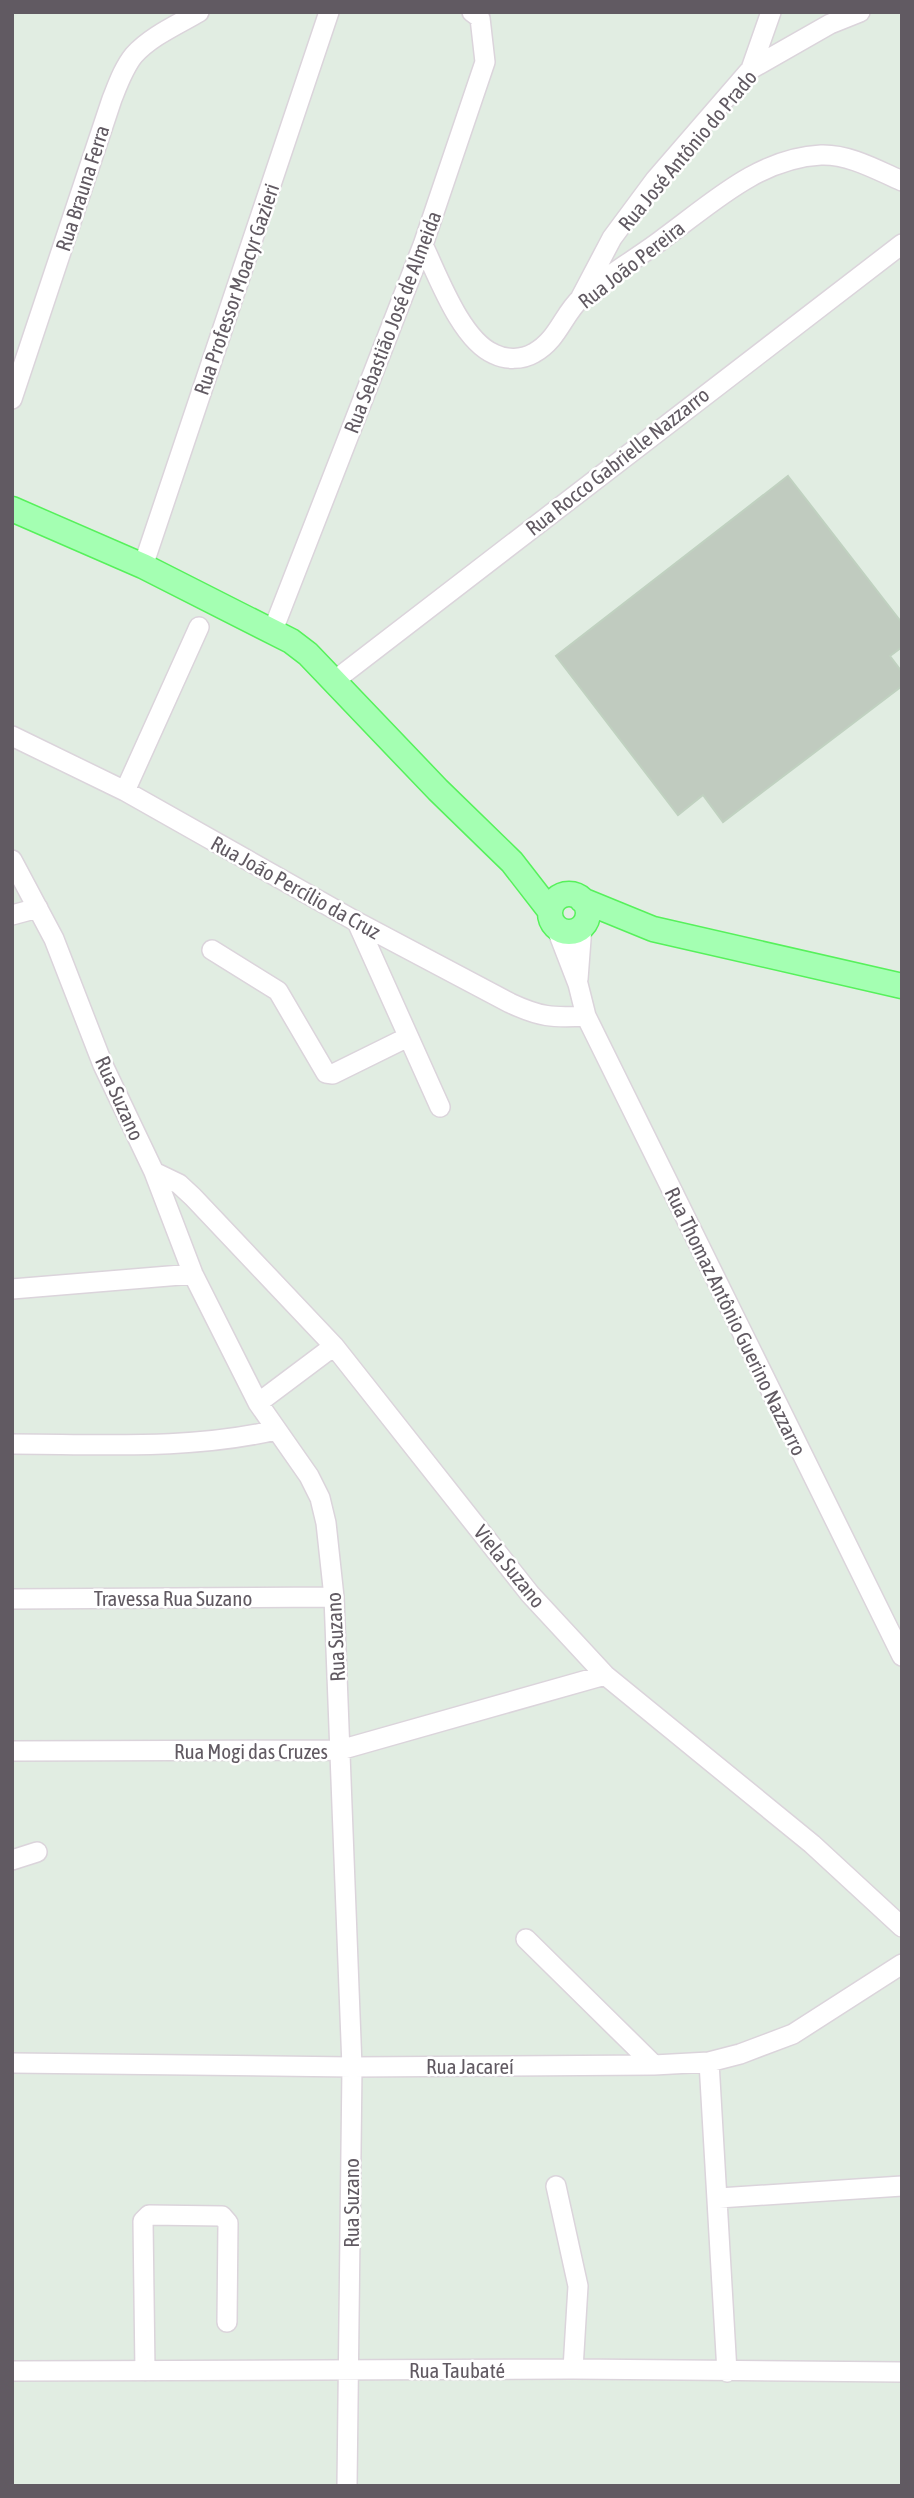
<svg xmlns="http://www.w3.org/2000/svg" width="914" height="2498" viewBox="0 0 914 2498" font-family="'Asap Condensed',sans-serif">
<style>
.building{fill:#c0cbbf;stroke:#c0d1c0;stroke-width:2}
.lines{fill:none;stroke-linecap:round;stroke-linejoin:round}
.minor-casing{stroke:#dbd4db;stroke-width:22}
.major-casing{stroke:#56f15b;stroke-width:27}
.minor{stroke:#fff;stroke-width:19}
.major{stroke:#a4ffb2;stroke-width:24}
.labels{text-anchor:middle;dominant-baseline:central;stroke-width:5;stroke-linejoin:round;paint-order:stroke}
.street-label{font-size:21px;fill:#615a62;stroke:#fff}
</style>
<rect width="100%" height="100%" fill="#e1ede2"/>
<path class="building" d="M 788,476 L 902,623 L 902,647 L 890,656 L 902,672 L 902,686 L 723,822 L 703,795 L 678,815 L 556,656 Z"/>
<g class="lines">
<defs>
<path id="minor" d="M 751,69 L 771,12
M 423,245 C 438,276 461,340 494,354 C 506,360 522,360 534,353 C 558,340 563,314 582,297 C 607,275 638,258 664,238 C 712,203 759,158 821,155 C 849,154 877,170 902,181
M 581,297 L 612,238 L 655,180 L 751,69 L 830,24 L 860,12
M 12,399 L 112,99 C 118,84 124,67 134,55 C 151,36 177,25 199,12
M 143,566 L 329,12
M 273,630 L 423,245 L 485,62 L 480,18 L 472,12
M 334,681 L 902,244
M 12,736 L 125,791 L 357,922 L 510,1003 C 540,1017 552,1018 586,1016
M 125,791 L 199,627
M 12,860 L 54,939 L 103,1065 L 154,1172 L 193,1274 L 258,1403 L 309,1476 L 320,1498 L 326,1523 L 334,1597 L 352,2067 L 347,2486
M 12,915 L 38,908
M 357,922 L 440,1107
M 556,927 L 578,984 L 586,1016 L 902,1656
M 212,950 L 278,991 L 326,1073 L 333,1074 L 408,1037
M 578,979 L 582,926
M 154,1172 L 179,1184 L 193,1197 L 334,1346 L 530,1594 L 605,1675 L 812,1844 L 902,1927
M 12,1289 L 193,1274
M 258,1403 L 334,1346
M 12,1444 C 99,1444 191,1450 276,1430
M 12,1599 L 334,1597
M 12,1751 L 340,1750 L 605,1675
M 12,1860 L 37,1852
M 526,1939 L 654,2065
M 709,2062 L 727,2372
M 12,2063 L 352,2067 L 654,2065 L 709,2062 L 740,2054 L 793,2034 L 902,1964
M 556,2186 L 578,2286 L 573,2369
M 719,2198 L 902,2186
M 12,2371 L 573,2369 L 902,2372
M 145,2371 L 143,2221 L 149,2215 L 222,2216 L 228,2223 L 227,2322"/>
<path id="major" d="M 12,509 L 143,566 L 291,641 L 308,654 L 438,790 L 512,862 L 550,911
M550 913a19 19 0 1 1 38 0a19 19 0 1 1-38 0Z
M 582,900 L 653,929 L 902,986"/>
</defs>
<use href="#minor" class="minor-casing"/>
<use href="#major" class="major-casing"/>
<use href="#minor" class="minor"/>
<use href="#major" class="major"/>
</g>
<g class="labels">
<g class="street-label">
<text transform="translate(687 150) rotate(-50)">Rua José Antônio do Prado</text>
<text transform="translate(82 188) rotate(-72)">Rua Brauna Ferra</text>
<text transform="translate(631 264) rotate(-38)">Rua João Pereira</text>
<text transform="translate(236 289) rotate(-71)">Rua Professor Moacyr Gazieri</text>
<text transform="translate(392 322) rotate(-69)">Rua Sebastião José de Almeida</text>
<text transform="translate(617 461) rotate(-38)">Rua Rocco Gabrielle Nazzarro</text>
<text transform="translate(296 887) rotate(29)">Rua João Percílio da Cruz</text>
<text transform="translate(120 1098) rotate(66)">Rua Suzano</text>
<text transform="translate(736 1321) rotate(64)">Rua Thomaz Antônio Guerino Nazzarro</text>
<text transform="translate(510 1566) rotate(51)">Viela Suzano</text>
<text x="173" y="1598">Travessa Rua Suzano</text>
<text transform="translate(335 1637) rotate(-93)">Rua Suzano</text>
<text x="251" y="1751">Rua Mogi das Cruzes</text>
<text x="470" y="2066">Rua Jacareí</text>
<text transform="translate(351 2203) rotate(-90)">Rua Suzano</text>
<text x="457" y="2370">Rua Taubaté</text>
</g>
</g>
<rect width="914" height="2498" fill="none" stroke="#615a62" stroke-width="28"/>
</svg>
